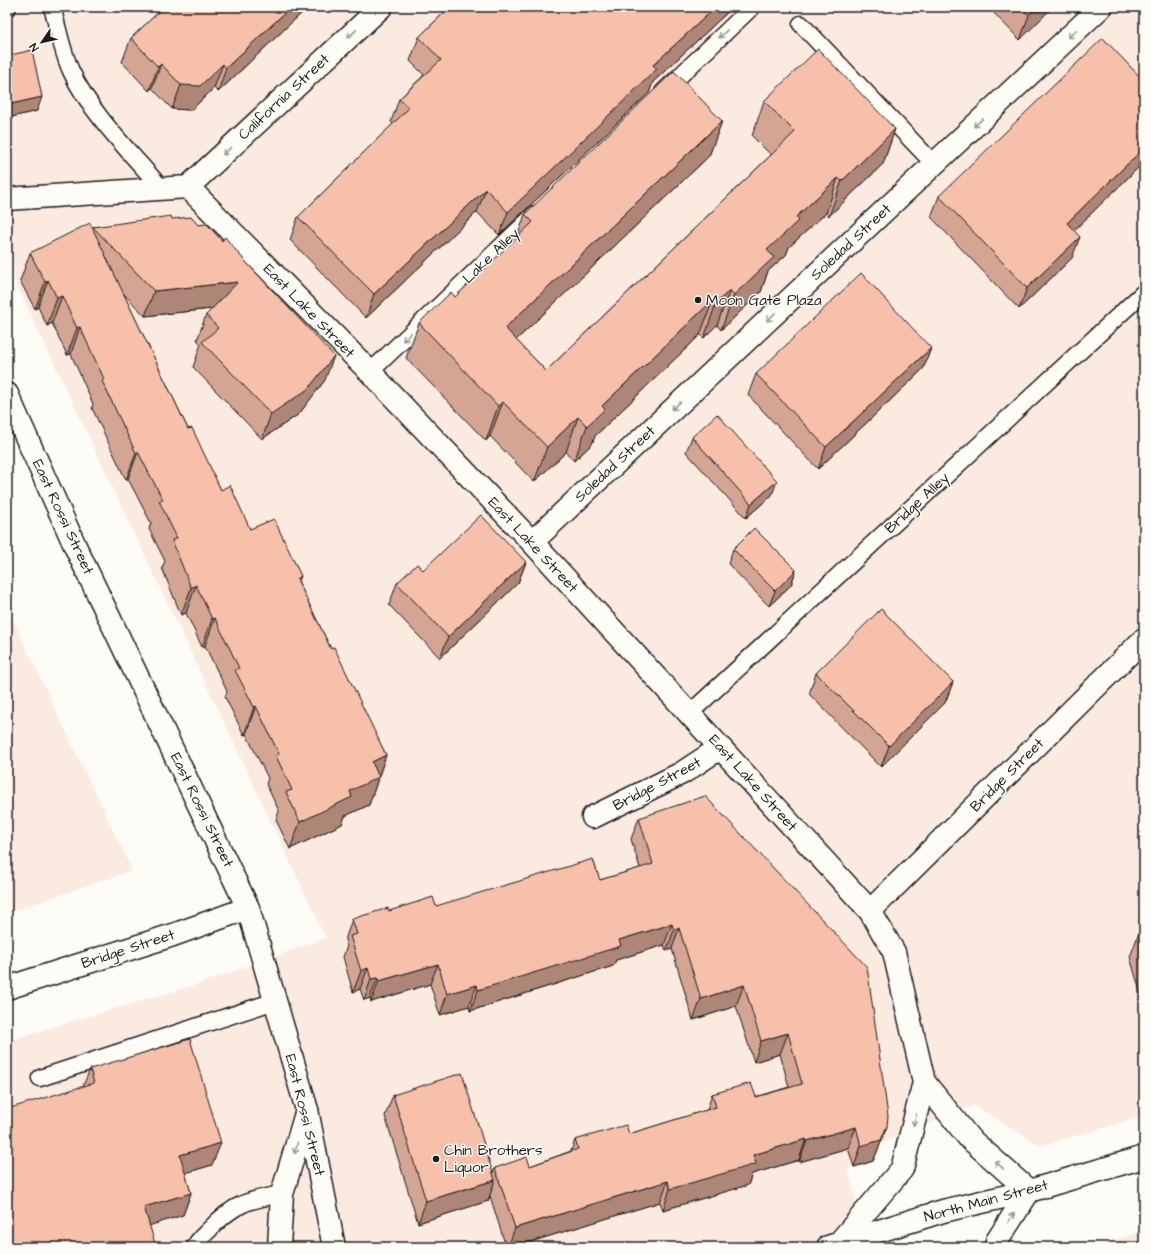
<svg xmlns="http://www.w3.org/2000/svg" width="1151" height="1254" viewBox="0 0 1151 1254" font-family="'Architects Daughter',sans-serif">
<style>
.built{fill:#fbeae0}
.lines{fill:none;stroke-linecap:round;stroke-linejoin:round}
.lane-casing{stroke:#1c1c1c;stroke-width:19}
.street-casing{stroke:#1c1c1c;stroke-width:25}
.secondary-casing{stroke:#1c1c1c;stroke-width:25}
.primary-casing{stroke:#1c1c1c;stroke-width:25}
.lane{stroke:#fdfcf7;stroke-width:16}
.street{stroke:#fdfcf7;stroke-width:22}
.secondary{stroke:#fdfcf7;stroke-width:22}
.primary{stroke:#fdfcf7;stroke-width:22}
.wall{fill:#d4a593;stroke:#1c1c1c}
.shaded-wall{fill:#ad8678;stroke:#1c1c1c}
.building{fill:#f7c0ab;stroke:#1c1c1c}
.oneway{stroke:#989794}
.poi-dot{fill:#1c1c1c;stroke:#fdfcf7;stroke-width:1.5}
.labels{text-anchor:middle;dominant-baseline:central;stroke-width:3;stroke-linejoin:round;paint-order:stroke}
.street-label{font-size:15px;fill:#1c1c1c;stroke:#fdfcf7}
.poi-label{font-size:15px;fill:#1c1c1c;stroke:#fdfcf7;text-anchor:start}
</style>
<rect width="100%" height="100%" fill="#fdfcf7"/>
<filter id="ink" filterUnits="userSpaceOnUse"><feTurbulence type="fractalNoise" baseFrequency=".025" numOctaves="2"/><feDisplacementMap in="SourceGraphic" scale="8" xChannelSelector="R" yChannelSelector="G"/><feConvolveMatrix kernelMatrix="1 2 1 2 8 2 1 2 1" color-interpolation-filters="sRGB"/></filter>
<g filter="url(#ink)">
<path class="built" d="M 7,7 L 1144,7 L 1144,1116 L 1041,1146 L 974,1105 L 882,1143 L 875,1162 L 848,1169 L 867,1247 L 7,1247 L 7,1041 L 201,983 L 326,938 L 15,281 L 7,207 Z
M 7,608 L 132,870 L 7,913 Z
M 1144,1231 L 1144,1247 L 1092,1247 Z"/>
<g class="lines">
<defs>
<path id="lane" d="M 7,7 L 8,7
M 52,7 C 58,28 62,51 71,71 C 90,113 132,154 162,189
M 801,24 L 934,164
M 663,92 L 752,7
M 370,372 L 535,214
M 689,714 L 1144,292
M 40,1078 L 275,1001
M 195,1247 C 197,1240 204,1235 209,1230 C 233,1204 248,1200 282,1194"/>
<path id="street" d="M 188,187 L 381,7
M 7,199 L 188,187 L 370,372 L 532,542 L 870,911 L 894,952 L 924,1082 L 969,1138 L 1029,1191 L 997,1241 L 996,1247
M 532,542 L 1101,7
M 593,817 L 682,773 L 720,748
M 870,911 L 1144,639
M 7,988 L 173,935 L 248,908
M 847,1247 L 838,1244 L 902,1169 L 924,1082"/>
<path id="secondary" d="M 7,394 L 76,548 L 248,908 L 307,1110 L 334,1247"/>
<path id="primary" d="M 279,1247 L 282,1194 L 307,1110
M 828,1247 L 943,1211 L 1029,1191 L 1144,1157"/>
</defs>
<use href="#lane" class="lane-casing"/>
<use href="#street" class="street-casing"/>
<use href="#secondary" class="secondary-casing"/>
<use href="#primary" class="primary-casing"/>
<use href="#lane" class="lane"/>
<use href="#street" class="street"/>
<use href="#secondary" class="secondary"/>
<use href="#primary" class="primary"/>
</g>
<path class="wall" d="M 164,7 L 308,7 L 218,92 L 214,88 L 191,110 L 172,109 L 152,88 L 149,91 L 122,62 L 131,38 Z
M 450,7 L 733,7 L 653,82 L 649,93 L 499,235 L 477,212 L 366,318 L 290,240 L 298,217 L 393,124 L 391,122 L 399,99 L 424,75 L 410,61 L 419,37 Z
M 988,7 L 1053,7 L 1020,40 Z
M 7,56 L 37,111 L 7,118 Z
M 1144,81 L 1144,166 L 1142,164 L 1074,230 L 1072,258 L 1019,309 L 931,217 L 939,196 Z
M 764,101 L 895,129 L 883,164 L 829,216 L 826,213 L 789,247 L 786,255 L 768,271 L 761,292 L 721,330 L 717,325 L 704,338 L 700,335 L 595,436 L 592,444 L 574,461 L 566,452 L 534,482 L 490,436 L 486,441 L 406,358 L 419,323 L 455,297 L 517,238 L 525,214 L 722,121 L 709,156 L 516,340 L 546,371 L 771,155 L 752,136 Z
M 172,219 L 325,380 L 299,414 L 262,439 L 193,367 L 201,344 L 197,340 L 206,315 L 212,309 L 145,316 L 123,293 L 188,429 L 221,490 L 250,529 L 299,583 L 331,649 L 386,755 L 369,805 L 345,816 L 342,824 L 290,849 L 276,820 L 279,811 L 266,784 L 268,778 L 246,734 L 244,735 L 225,697 L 227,691 L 205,646 L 202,647 L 186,613 L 181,615 L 162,568 L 165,561 L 149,529 L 151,523 L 128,479 L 126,480 L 92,408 L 93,404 L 71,354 L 67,355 L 52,323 L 47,326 L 38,307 L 35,309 L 20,281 L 30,253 L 92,227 L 93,227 Z
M 931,348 L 923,369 L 818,469 L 748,395 L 756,374 Z
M 692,437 L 772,495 L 746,518 L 686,452 Z
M 733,549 L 796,570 L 791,585 L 769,606 L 728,564 Z
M 526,562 L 518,583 L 440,658 L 389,605 L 397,583 L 423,570 Z
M 816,673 L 953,682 L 945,703 L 881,767 L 809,694 Z
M 639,818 L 887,1126 L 879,1147 L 873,1161 L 854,1167 L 848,1148 L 799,1162 L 799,1160 L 752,1174 L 748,1185 L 663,1210 L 660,1202 L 514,1247 L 506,1247 L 490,1196 L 488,1201 L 418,1223 L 385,1116 L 393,1095 L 493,1173 L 495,1168 L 530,1166 L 571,1151 L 575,1140 L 629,1134 L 707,1110 L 712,1094 L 756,1097 L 789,1087 L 780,1054 L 754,1062 L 736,1006 L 693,1020 L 672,949 L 666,951 L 664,945 L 616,960 L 613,966 L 470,1011 L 469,1006 L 440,1015 L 430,984 L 371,1002 L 370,998 L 364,1000 L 360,989 L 353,992 L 343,957 L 347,946 L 345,940 L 352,919 L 389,911 L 436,906 L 600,880 L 640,868 L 631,839 Z
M 1140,930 L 1144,945 L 1144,1005 L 1130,957 Z
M 90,1069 L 212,1165 L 185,1173 L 191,1193 L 183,1215 L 149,1225 L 83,1086 Z"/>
<path class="shaded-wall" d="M 291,7 L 308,7 L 218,92 L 226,68 Z
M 716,7 L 733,7 L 653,82 L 649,93 L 499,235 L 508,212 L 653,65 Z
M 1037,7 L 1053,7 L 1020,40 L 1029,15 Z
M 161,64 L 152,88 L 149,91 L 158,67 Z
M 223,64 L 214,88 L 191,110 L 172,109 L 181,85 Z
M 42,97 L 37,111 L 7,118 L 7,116 L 11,104 Z
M 722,121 L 709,156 L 492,363 L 505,328 Z
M 895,129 L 883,164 L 829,216 L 842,181 Z
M 1144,148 L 1144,158 L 1142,164 L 1059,245 L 1067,223 Z
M 838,178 L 826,213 L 789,247 L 786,255 L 768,271 L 761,292 L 721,330 L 734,295 L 767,250 L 796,217 Z
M 486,189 L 477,212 L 366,318 L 374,294 Z
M 1080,237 L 1072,258 L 1019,309 L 1027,288 Z
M 48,280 L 38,307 L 35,309 L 45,282 Z
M 238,282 L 229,307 L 145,316 L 154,291 Z
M 730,290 L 717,325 L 704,338 L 716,303 Z
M 62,296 L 52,323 L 47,326 L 57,298 Z
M 713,300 L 700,335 L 595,436 L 592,444 L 574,461 L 587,426 L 602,406 Z
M 80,327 L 71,354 L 67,355 L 77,328 Z
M 931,348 L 923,369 L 818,469 L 826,447 Z
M 334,356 L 325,380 L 299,414 L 262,439 L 271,414 Z
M 503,402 L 490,436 L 486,441 L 498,406 Z
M 578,417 L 566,452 L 534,482 L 547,447 Z
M 138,452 L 128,479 L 126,480 L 136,453 Z
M 777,481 L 772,495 L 746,518 L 751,504 Z
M 526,562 L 518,583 L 440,658 L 448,637 Z
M 796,570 L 791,585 L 769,606 L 775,591 Z
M 301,576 L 291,603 L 297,579 Z
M 196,585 L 186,613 L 181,615 L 191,588 Z
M 215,618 L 205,646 L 202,647 L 212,619 Z
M 953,682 L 945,703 L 881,767 L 889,746 Z
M 256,706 L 246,734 L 244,735 L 254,707 Z
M 386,755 L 369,805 L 345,816 L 342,824 L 290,849 L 300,822 L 350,791 L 372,762 Z
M 672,924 L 664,945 L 616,960 L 613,966 L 470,1011 L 478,990 L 619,940 Z
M 679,928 L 672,949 L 666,951 L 674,930 Z
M 438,964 L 430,984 L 371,1002 L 379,981 Z
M 368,968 L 360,989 L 353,992 L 361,971 Z
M 378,978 L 370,998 L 364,1000 L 371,979 Z
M 477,985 L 469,1006 L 440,1015 L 447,994 Z
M 744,985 L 736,1006 L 693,1020 L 701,999 Z
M 788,1033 L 780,1054 L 754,1062 L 761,1041 Z
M 887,1126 L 879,1147 L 873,1161 L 854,1167 L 861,1146 Z
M 856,1127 L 848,1148 L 799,1162 L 807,1141 Z
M 806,1139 L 799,1160 L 752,1174 L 748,1185 L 663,1210 L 670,1189 L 753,1155 Z
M 221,1143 L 212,1165 L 172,1177 L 180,1155 Z
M 495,1180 L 488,1201 L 418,1223 L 426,1201 Z
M 668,1181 L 660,1202 L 514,1247 L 508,1247 L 515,1228 Z
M 191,1193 L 183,1215 L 136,1230 L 144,1207 Z"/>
<path class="building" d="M 164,7 L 291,7 L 226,68 L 223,64 L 200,86 L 181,85 L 161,64 L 158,67 L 131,38 Z
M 450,7 L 716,7 L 653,65 L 657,69 L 508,212 L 486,189 L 374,294 L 298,217 L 409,108 L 399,99 L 441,60 L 419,37 Z
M 1021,7 L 1037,7 L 1029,15 Z
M 1103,38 L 1144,81 L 1144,148 L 1067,223 L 1080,237 L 1027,288 L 939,196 Z
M 818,49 L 895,129 L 842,181 L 838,178 L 796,217 L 799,220 L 767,250 L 774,257 L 734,295 L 730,290 L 716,303 L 713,300 L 602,406 L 605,409 L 587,426 L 578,417 L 547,447 L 503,402 L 498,406 L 419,323 L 451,292 L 455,297 L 533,222 L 525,214 L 674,71 L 722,121 L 505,328 L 546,371 L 795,132 L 764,101 Z
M 32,50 L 42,97 L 11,104 L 7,86 L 7,56 Z
M 171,216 L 172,219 L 191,217 L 198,225 L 207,224 L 222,241 L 225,237 L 244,260 L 334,356 L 308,389 L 271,414 L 202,342 L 218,328 L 206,315 L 238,282 L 154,291 L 93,227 Z
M 90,223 L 188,429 L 192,428 L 221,490 L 230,485 L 250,529 L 274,519 L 301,576 L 297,579 L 331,649 L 334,647 L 386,755 L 372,762 L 379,777 L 350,791 L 352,797 L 300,822 L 286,792 L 292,790 L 276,756 L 279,754 L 256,706 L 254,707 L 235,670 L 239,668 L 215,618 L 212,619 L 196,585 L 191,588 L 172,540 L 177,538 L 159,501 L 163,500 L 138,452 L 136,453 L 102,381 L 104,379 L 80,327 L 77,328 L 62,296 L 57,298 L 48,280 L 45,282 L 30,253 Z
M 861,273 L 931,348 L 826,447 L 756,374 Z
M 717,414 L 777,481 L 751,504 L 692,437 Z
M 481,515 L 526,562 L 448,637 L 397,583 L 417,564 L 423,570 Z
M 754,528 L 796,570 L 775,591 L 733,549 Z
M 881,609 L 953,682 L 889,746 L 816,673 Z
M 705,796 L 867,967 L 888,1116 L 887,1126 L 881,1140 L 861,1146 L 856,1127 L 807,1141 L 806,1139 L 753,1155 L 756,1164 L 670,1189 L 668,1181 L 515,1228 L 495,1168 L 527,1157 L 530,1166 L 578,1149 L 575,1140 L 626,1125 L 629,1134 L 716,1107 L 712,1094 L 751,1083 L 756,1097 L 802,1084 L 788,1033 L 761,1041 L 744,985 L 701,999 L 679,928 L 674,930 L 672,924 L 619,940 L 621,946 L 478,990 L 477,985 L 447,994 L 438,964 L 379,981 L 378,978 L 371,979 L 368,968 L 361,971 L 350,936 L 357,934 L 352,919 L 388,908 L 389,911 L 433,897 L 436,906 L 593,859 L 600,880 L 653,864 L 639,818 Z
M 1144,929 L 1144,945 L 1140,930 Z
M 190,1039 L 221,1143 L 180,1155 L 191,1193 L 144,1207 L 156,1247 L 7,1247 L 7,1109 L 94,1083 L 90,1069 Z
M 462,1073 L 495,1180 L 426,1201 L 393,1095 Z"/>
<defs><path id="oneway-shaft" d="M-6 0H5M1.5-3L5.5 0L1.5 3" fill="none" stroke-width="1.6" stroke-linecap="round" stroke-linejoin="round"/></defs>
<g class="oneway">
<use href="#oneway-shaft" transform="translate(352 34) rotate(137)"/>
<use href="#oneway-shaft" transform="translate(723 34) rotate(136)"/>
<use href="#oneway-shaft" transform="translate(1072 34) rotate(137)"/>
<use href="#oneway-shaft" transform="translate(978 123) rotate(137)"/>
<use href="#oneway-shaft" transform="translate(227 151) rotate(137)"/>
<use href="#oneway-shaft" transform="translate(771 317) rotate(137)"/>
<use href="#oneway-shaft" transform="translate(407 337) rotate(136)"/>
<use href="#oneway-shaft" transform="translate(676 406) rotate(137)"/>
<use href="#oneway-shaft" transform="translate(915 1120) rotate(104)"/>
<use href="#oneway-shaft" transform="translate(296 1148) rotate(106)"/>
<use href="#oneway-shaft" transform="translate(999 1165) rotate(-139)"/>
<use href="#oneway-shaft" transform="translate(1011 1218) rotate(-58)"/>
</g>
</g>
<g class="poi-dot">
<circle cx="698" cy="300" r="4"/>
<circle cx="436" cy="1159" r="4"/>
</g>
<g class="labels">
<g class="street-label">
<text transform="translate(284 97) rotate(-43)">California Street</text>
<text transform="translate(851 242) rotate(-43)">Soledad Street</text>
<text transform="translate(491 256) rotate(-44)">Lake Alley</text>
<text transform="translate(309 311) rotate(46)">East Lake Street</text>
<text transform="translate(615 464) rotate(-43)">Soledad Street</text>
<text transform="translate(917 503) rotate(-43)">Bridge Alley</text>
<text transform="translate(63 517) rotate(65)">East Rossi Street</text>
<text transform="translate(533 545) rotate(47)">East Lake Street</text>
<text transform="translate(1007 775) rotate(-45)">Bridge Street</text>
<text transform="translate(753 783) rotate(48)">East Lake Street</text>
<text transform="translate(657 784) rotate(-28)">Bridge Street</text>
<text transform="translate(202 810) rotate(64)">East Rossi Street</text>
<text transform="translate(128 949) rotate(-18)">Bridge Street</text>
<text transform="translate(305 1115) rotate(76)">East Rossi Street</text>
<text transform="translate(986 1201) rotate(-15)">North Main Street</text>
</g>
<g class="poi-label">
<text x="706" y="300">Moon Gate Plaza</text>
<text x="444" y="1150">Chin Brothers<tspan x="444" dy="17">Liquor</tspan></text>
</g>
</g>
<rect width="1151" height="1254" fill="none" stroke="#fdfcf7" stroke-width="24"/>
<rect x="12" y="12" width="1127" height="1230" fill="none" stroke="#1c1c1c" stroke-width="1.5" filter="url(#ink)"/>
<g transform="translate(42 42) rotate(236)" stroke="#fdfcf7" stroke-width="3" paint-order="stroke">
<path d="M0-3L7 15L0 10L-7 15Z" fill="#1c1c1c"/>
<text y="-6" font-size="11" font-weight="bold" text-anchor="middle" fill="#1c1c1c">N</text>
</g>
</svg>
